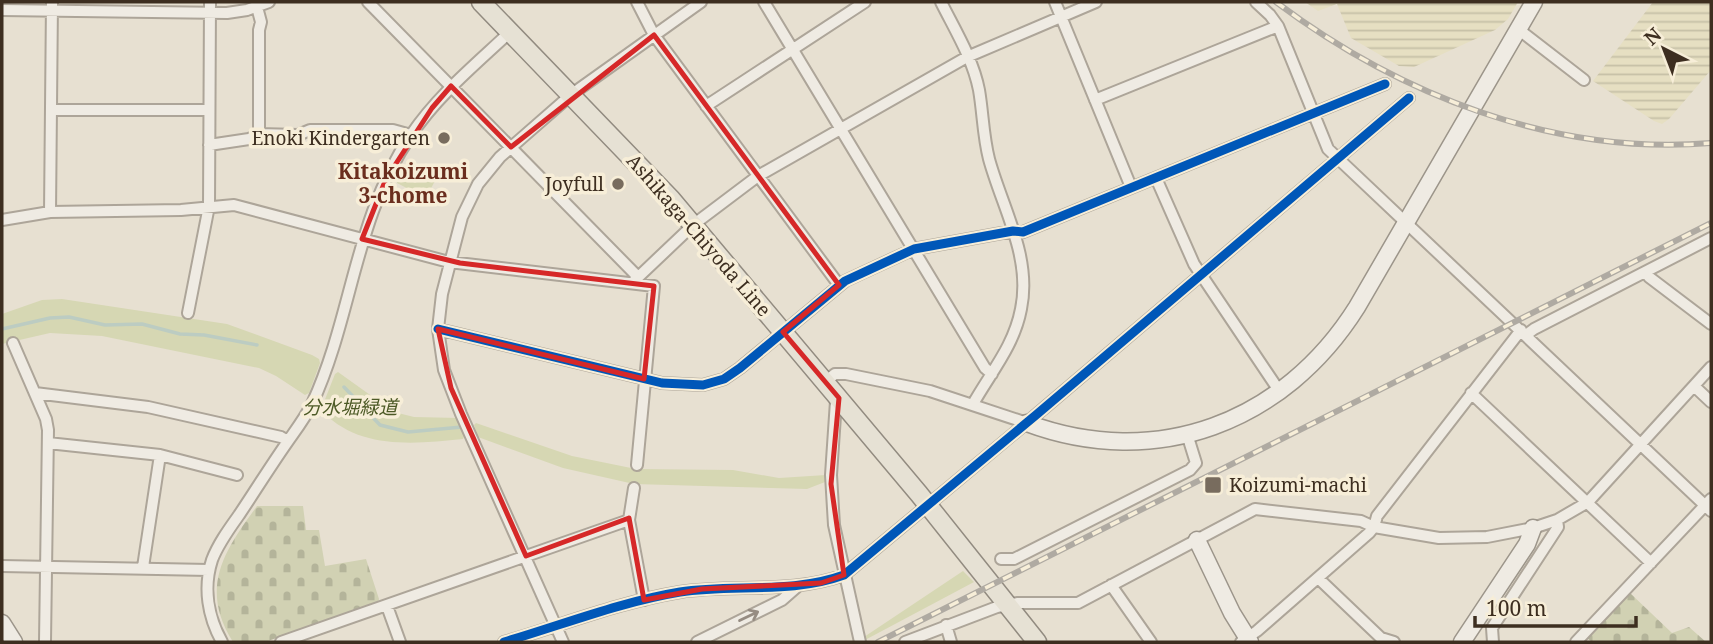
<svg xmlns="http://www.w3.org/2000/svg" width="1713" height="644" viewBox="0 0 1713 644" font-family="'Noto Serif','Noto Sans JP',serif">
<style>
.farmland{fill:url(#farmland-rules)}
.green{fill:#d6d7b3}
.cemetery{fill:url(#cemetery-stones)}
.lines{fill:none;stroke-linecap:round;stroke-linejoin:round}
.stream{stroke:#bcccc2;stroke-width:3.5}
.street-casing{stroke:#ada599;stroke-width:14}
.secondary-casing{stroke:#9c958a;stroke-width:19}
.primary-casing{stroke:#928b80;stroke-width:21}
.street{stroke:#efebe3;stroke-width:10}
.secondary{stroke:#efebe3;stroke-width:16}
.primary{stroke:#e6e1d4;stroke-width:18}
.rail-casing{stroke:#afaaa2;stroke-width:6}
.rail{stroke:#f7eed8;stroke-width:3.5;stroke-dasharray:10;stroke-linecap:butt}
.cycleway-casing{stroke:#f7eed8;stroke-width:13}
.cycleway{stroke:#0057b8;stroke-width:9}
.oneway{stroke:#968c82}
.marked{fill:none;stroke:#d62828;stroke-width:5;stroke-linejoin:round}
.poi-dot{fill:#786c5e;stroke:#f7eed8;stroke-width:2.5}
.labels{text-anchor:middle;dominant-baseline:central;stroke-width:7;stroke-linejoin:round;paint-order:stroke}
.poi-label{font-size:19px;fill:#3d2e20;stroke:#f7eed8;text-anchor:end}
.street-label{font-size:19px;fill:#3d2e20;stroke:#f7eed8}
.park-label{font-size:19px;font-style:italic;fill:#4d5a26;stroke:#f7eed8}
.neighbourhood-label{font-size:21px;font-weight:bold;fill:#6b2e1e;stroke:#f7eed8}
</style>
<defs>
<pattern id="farmland-rules" width="6" height="5" patternUnits="userSpaceOnUse" patternTransform="scale(1.75)"><rect width="6" height="5" fill="#e6dfc2"/><path d="M0 2.5h6" fill="none" stroke="#c6c0a6"/></pattern>
<pattern id="cemetery-stones" width="16" height="16" patternUnits="userSpaceOnUse" patternTransform="scale(1.75)"><rect width="16" height="16" fill="#d1d1b3"/><path d="M2 7V4a2 2 0 0 1 4 0v3zM10 15v-3a2 2 0 0 1 4 0v3z" fill="#b4b49a"/></pattern>
</defs>
<rect width="100%" height="100%" fill="#e7e0d1"/>
<path class="farmland" d="M 1305,2 L 1518,2 L 1508,19 L 1495,30 L 1414,67 L 1399,66 L 1351,38 L 1337,4 L 1318,11 Z
M 1653,2 L 1711,2 L 1711,70 L 1669,119 L 1662,124 L 1654,121 L 1593,81 Z"/>
<path class="green" d="M 408,160 L 438,175 L 426,198 L 397,183 Z
M 62,299 L 227,324 L 312,355 L 319,359 L 320,363 L 309,393 L 305,395 L 276,376 L 259,368 L 102,336 L 50,333 L 2,344 L 2,314 L 42,300 Z
M 338,372 L 394,412 L 414,417 L 459,418 L 466,432 L 463,439 C 415,444 360,450 323,412 L 322,407 L 335,374 Z
M 476,423 L 572,456 L 636,469 L 733,470 L 779,478 L 826,475 L 825,482 L 807,489 L 634,484 L 563,468 L 478,437 L 474,425 Z
M 963,571 L 974,582 L 865,640 L 864,637 Z"/>
<path class="cemetery" d="M 257,506 L 303,506 L 306,530 L 319,530 L 325,566 L 366,559 L 379,599 L 378,603 L 265,642 L 233,642 C 199,588 224,551 257,506 Z
M 1630,593 L 1672,633 L 1689,627 L 1706,642 L 1592,642 L 1587,638 Z"/>
<g class="lines">
<path class="stream" d="M 2,329 L 50,318 L 69,317 L 105,325 L 142,324 L 180,334 L 204,335 L 257,345
M 344,387 L 380,425 L 408,432 L 462,427"/>
<defs>
<path id="street" d="M 368,2 L 638,277
M 637,2 L 654,35 L 839,285
M 764,2 L 985,368 L 992,374
M 941,2 C 955,30 973,59 979,90 C 983,113 983,136 989,159 C 1002,207 1032,257 1021,309 C 1014,346 991,372 973,404
M 1055,2 L 1131,187
M 1256,2 L 1270,15 L 1278,26 L 1328,149 L 1711,511
M 257,7 L 261,22 L 259,30 L 259,134
M 2,10 L 227,13 L 247,10 L 269,2
M 1518,29 L 1584,80
M 1095,100 L 1278,26
M 706,106 L 865,2
M 52,110 L 209,110
M 209,145 L 249,139 L 259,134 L 298,135 L 310,130 L 393,130 L 411,135
M 1156,178 L 1194,264 L 1280,392
M 50,212 L 52,2
M 2,220 L 50,212 L 181,210 L 234,205 L 449,262 L 654,286 L 637,465
M 1646,272 L 1649,277 L 1711,324
M 632,283 L 693,225 L 758,176 L 967,57 L 1096,2
M 188,313 L 209,206 L 210,2
M 438,329 L 662,383 L 703,385 L 724,379 L 740,368 L 845,281 L 914,249 L 1013,231 L 1023,232 L 1385,84
M 1526,335 L 1534,329 L 1711,238
M 13,343 L 46,419 L 48,430 L 45,642
M 826,381 L 835,374 L 846,374 L 930,391 L 1027,423
M 1694,386 L 1711,402
M 35,393 L 148,407 L 281,437 L 288,441
M 1471,393 L 1651,563
M 839,398 L 836,401 L 831,475 L 834,525 L 860,642
M 48,443 L 160,455 L 237,475
M 634,488 L 629,520 L 644,600
M 1001,559 L 1014,559 L 1190,470 L 1196,463 L 1187,434
M 2,566 L 209,570
M 143,567 L 160,455
M 1318,578 L 1381,638 L 1394,642
M 1111,585 L 1151,642
M 387,606 L 400,642
M 946,625 L 951,642
M 222,642 C 208,617 203,588 212,560 C 218,544 229,529 239,515 C 255,491 270,467 286,444 C 295,431 305,418 312,404 C 353,315 354,219 411,135 C 438,95 475,65 510,32
M 281,642 L 629,520
M 504,642 C 562,625 620,602 680,592 C 734,584 792,594 844,575 L 1036,415 L 1409,98
M 563,642 L 461,414 L 444,370 L 438,329 L 442,294 L 462,217 L 478,184 L 500,157 L 572,94 L 701,2
M 697,642 L 782,600 L 798,586
M 905,642 L 997,607 L 1018,603 L 1078,603 L 1255,509 L 1361,521 L 1374,527 L 1439,538 L 1487,537 L 1533,528 L 1557,520 L 1588,502 L 1711,367
M 1241,642 L 1257,631 L 1369,533 L 1374,527 L 1377,516 L 1521,330
M 1493,642 L 1492,628 L 1558,527 L 1557,520
M 1576,642 L 1711,499"/>
<path id="secondary" d="M 1027,423 C 1156,471 1284,423 1357,307 L 1534,2
M 1197,540 L 1232,613 L 1250,642
M 2,623 L 14,642
M 1462,642 L 1527,544 L 1533,528"/>
<path id="primary" d="M 481,2 L 671,199 L 919,494 L 1037,642"/>
</defs>
<use href="#street" class="street-casing"/>
<use href="#secondary" class="secondary-casing"/>
<use href="#primary" class="primary-casing"/>
<use href="#street" class="street"/>
<use href="#secondary" class="secondary"/>
<use href="#primary" class="primary"/>
<defs>
<path id="rail" d="M 1276,2 C 1400,95 1554,156 1711,143
M 878,642 L 1711,223"/>
</defs>
<use href="#rail" class="rail-casing"/>
<use href="#rail" class="rail"/>
<defs>
<path id="cycleway" d="M 438,329 L 662,383 L 703,385 L 724,379 L 740,368 L 845,281 L 914,249 L 1013,231 L 1023,232 L 1385,84
M 504,642 C 562,625 620,602 680,592 C 734,584 792,594 844,575 L 1036,415 L 1409,98"/>
</defs>
<use href="#cycleway" class="cycleway-casing"/>
<use href="#cycleway" class="cycleway"/>
</g>
<defs><path id="oneway-shaft" d="M-6 0H5M1.5-3L5.5 0L1.5 3" fill="none" stroke-width="1.6" stroke-linecap="round" stroke-linejoin="round" transform="scale(1.75)"/></defs>
<use class="oneway" href="#oneway-shaft" transform="translate(749 616) rotate(-26)"/>
<path class="marked" d="M 654,35 L 839,285 L 783,332 L 839,398 L 831,484 L 844,575 L 821,583 L 702,589 L 644,600 L 629,518 L 526,556 L 451,388 L 438,329 L 644,379 L 654,286 L 460,263 L 362,239 L 386,179 L 432,108 L 451,86 L 511,147 Z"/>
<g class="poi-dot">
<circle cx="444" cy="138" r="7"/>
<circle cx="618" cy="184" r="7"/>
<rect x="1204" y="476" width="18" height="18" rx="3.5"/>
</g>
<g class="labels">
<g class="poi-label">
<text x="430" y="138">Enoki Kindergarten</text>
<text x="604" y="184">Joyfull</text>
<text x="1229" y="485" text-anchor="start">Koizumi-machi</text>
</g>
<g class="street-label">
<text transform="translate(699 235) rotate(49)">Ashikaga-Chiyoda Line</text>
</g>
<g class="park-label">
<text x="350" y="407">分水堀緑道</text>
</g>
<g class="neighbourhood-label">
<text x="403" y="171">Kitakoizumi<tspan x="403" dy="24">3-chome</tspan></text>
</g>
</g>
<rect width="1713" height="644" fill="none" stroke="#3d2e20" stroke-width="7"/>
<g transform="translate(1664 49) rotate(318)" stroke="#f7eed8" stroke-width="5" paint-order="stroke">
<path d="M0-5L12 26L0 18L-12 26Z" fill="#3d2e20"/>
<text y="-10" font-size="19" font-weight="bold" text-anchor="middle" fill="#3d2e20">N</text>
</g>
<path d="M1475 616v10h161v-10" fill="none" stroke="#3d2e20" stroke-width="3.5"/>
<text x="1486" y="616" font-size="21" fill="#3d2e20" stroke="#f7eed8" stroke-width="5" paint-order="stroke">100 m</text>
</svg>
